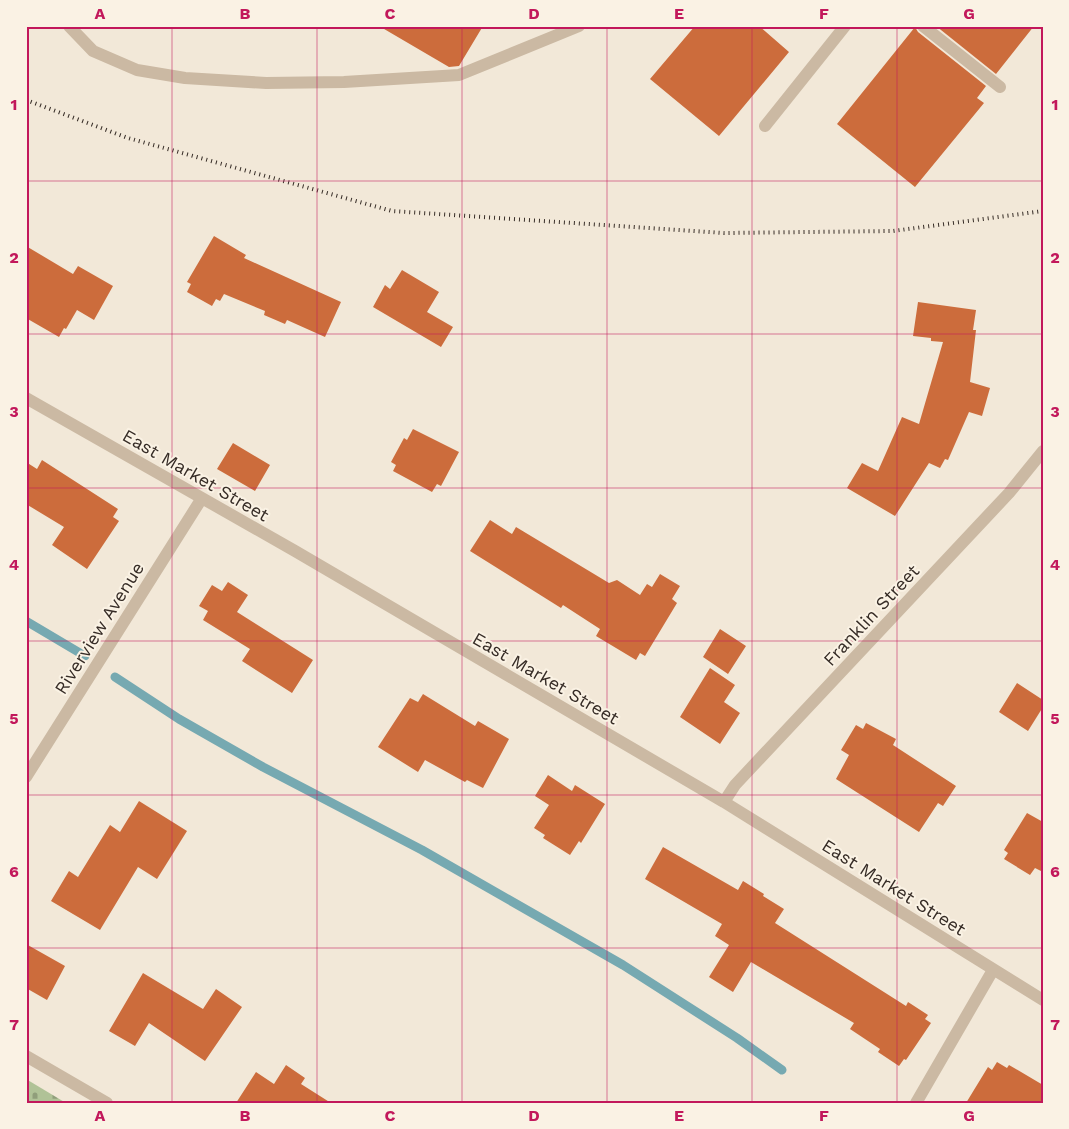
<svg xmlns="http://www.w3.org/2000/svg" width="1069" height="1129" viewBox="0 0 1069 1129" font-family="'Work Sans',sans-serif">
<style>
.cemetery{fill:url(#cemetery-stones)}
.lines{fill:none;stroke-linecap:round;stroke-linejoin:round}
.stream{stroke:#76a9b1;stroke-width:9}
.building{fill:#cc6c3c}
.service{stroke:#cbb9a3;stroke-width:12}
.minor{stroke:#cbb9a3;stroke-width:12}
.rail{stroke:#362c26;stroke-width:4;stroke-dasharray:1 4;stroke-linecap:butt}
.grid{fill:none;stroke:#c2185b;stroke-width:1;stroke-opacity:0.55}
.labels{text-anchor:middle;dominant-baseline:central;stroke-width:4;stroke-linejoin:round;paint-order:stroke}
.street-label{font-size:18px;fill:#362c26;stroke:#faf2e4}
.neatline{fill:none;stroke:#c2185b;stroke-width:2}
.grid-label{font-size:16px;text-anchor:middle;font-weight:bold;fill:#c2185b}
</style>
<defs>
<pattern id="cemetery-stones" width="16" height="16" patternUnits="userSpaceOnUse" patternTransform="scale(1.25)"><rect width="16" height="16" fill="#b0c297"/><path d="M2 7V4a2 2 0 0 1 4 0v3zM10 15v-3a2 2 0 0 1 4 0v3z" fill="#909e7b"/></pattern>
</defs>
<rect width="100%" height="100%" fill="#f2e8d8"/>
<path class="cemetery" d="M 26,1079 L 66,1103 L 26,1103 Z"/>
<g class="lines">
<path class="stream" d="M 26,621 L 85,656
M 115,677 L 179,719 L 263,767 L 422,850 L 623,965 L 737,1038 L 782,1070"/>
</g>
<path class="building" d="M 379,26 L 483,26 L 459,66 L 449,67 Z
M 695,26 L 759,26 L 789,52 L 719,136 L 650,79 Z
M 936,26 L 1034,26 L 996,74 Z
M 915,27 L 918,32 L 986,86 L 977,98 L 984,103 L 915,187 L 837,124 Z
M 214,236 L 246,255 L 244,258 L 341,302 L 325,337 L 287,320 L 285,324 L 264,315 L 265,311 L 224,294 L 220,301 L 216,299 L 212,306 L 187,292 L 191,284 L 187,282 Z
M 26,246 L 73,274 L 78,266 L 113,286 L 94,320 L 77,310 L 66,329 L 64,328 L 59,337 L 26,318 Z
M 402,270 L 439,292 L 427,312 L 453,327 L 441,347 L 373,307 L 385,285 L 390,289 Z
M 918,302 L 976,310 L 973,330 L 976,330 L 970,382 L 990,388 L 982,416 L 969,412 L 948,460 L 945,459 L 940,468 L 929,463 L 895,516 L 847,488 L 862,463 L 878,471 L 902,417 L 919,424 L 943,342 L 931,341 L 931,338 L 913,336 Z
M 413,429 L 459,452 L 441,486 L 437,484 L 432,492 L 393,471 L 396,465 L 391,462 L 404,438 L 407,440 Z
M 233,443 L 270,465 L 255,491 L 217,469 Z
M 42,460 L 118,509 L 113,517 L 119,521 L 87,569 L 52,545 L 64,527 L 26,504 L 26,462 L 37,469 Z
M 490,520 L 512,534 L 516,527 L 609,583 L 617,580 L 640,595 L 647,584 L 652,587 L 660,574 L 680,586 L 672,599 L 677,603 L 645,656 L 640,653 L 636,660 L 596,636 L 600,629 L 563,605 L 561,608 L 470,551 Z
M 228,582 L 248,595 L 237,612 L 313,660 L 292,693 L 242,661 L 250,649 L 203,620 L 208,611 L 199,606 L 212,585 L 222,591 Z
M 720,629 L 746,646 L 728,674 L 703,657 Z
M 710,668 L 735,685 L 724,702 L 740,713 L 720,744 L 680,717 Z
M 1017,683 L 1043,700 L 1043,707 L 1028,731 L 999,712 Z
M 423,694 L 475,726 L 478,721 L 509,739 L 483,788 L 467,780 L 465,782 L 425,760 L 418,772 L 378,747 L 410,698 L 418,702 Z
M 866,723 L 896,739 L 893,745 L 956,786 L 943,806 L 938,803 L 919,832 L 836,779 L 849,755 L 841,750 L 856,725 L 863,729 Z
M 548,775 L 572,791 L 575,785 L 605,804 L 581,843 L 579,841 L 570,855 L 543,838 L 545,835 L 534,828 L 549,805 L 535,796 Z
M 139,801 L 187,831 L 157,879 L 138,867 L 100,930 L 51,901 L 69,871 L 78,877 L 110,825 L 120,832 Z
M 1027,813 L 1043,822 L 1043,872 L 1035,868 L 1030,875 L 1004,859 L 1008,853 L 1004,850 Z
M 663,847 L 738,890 L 743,881 L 764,894 L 763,896 L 784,909 L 775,923 L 906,1006 L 908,1002 L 928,1015 L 925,1019 L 931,1023 L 906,1060 L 904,1059 L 899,1066 L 878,1052 L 880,1049 L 850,1029 L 854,1023 L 751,962 L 733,992 L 709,977 L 729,945 L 715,936 L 722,924 L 645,879 Z
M 26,944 L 65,966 L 47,1000 L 26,988 Z
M 143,973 L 203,1009 L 216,989 L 242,1007 L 205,1061 L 149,1023 L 135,1046 L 109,1031 Z
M 997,1062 L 1007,1068 L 1009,1065 L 1043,1085 L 1043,1103 L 966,1103 L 988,1067 L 992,1070 Z
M 286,1065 L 305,1078 L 301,1084 L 331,1103 L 236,1103 L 256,1072 L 274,1084 Z"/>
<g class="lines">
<path class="service" d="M 69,26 L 93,51 L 137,70 L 185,78 L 266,83 L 344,82 L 459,75 L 579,26
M 923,26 L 1000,87
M 765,126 L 845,26"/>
<path class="minor" d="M 26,398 L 295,551 L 724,802 L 1043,1000
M 26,777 L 202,498
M 724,802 L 735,785 L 1009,493 L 1043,451
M 26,1056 L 107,1103
M 916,1103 L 993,970"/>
<path class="rail" d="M 26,100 L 128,138 L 392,211 L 724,233 L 893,231 L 1043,211"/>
</g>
<path class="grid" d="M 172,26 L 172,1103M 317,26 L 317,1103M 462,26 L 462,1103M 607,26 L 607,1103M 752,26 L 752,1103M 897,26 L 897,1103M 26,181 L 1043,181M 26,334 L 1043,334M 26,488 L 1043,488M 26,641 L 1043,641M 26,795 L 1043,795M 26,948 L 1043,948"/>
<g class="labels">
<g class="street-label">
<text transform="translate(196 475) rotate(30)">East Market Street</text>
<text transform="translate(871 615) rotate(-47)">Franklin Street</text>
<text transform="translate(99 628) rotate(-58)">Riverview Avenue</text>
<text transform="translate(546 678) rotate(30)">East Market Street</text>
<text transform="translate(894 887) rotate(32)">East Market Street</text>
</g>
</g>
<rect width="1069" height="1129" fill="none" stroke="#faf2e4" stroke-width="55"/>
<rect x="28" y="28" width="1014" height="1074" class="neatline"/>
<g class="grid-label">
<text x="100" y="19">A</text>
<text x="245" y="19">B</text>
<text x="390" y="19">C</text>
<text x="534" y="19">D</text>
<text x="679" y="19">E</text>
<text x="824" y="19">F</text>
<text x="969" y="19">G</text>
<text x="14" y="110">1</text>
<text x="1055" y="110">1</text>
<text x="14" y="263">2</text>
<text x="1055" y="263">2</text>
<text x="14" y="417">3</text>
<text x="1055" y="417">3</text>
<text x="14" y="570">4</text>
<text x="1055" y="570">4</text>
<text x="14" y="724">5</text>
<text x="1055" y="724">5</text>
<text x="14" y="877">6</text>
<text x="1055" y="877">6</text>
<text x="14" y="1030">7</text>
<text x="1055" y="1030">7</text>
<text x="100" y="1121">A</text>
<text x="245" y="1121">B</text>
<text x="390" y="1121">C</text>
<text x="534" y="1121">D</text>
<text x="679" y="1121">E</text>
<text x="824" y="1121">F</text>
<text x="969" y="1121">G</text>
</g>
</svg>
